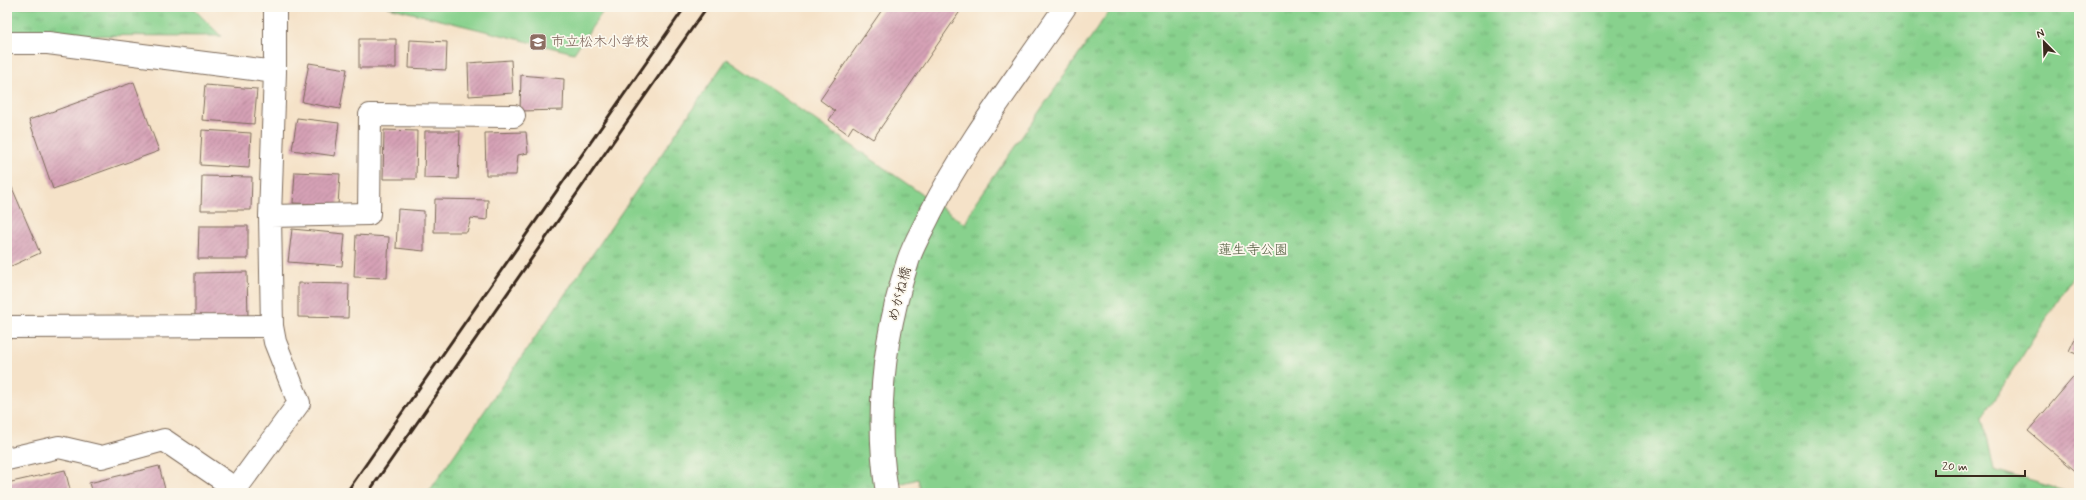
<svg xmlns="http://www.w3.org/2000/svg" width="2086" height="500" viewBox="0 0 2086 500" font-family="Mynerve,'Klee One',sans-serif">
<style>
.park{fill:url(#park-tufts);stroke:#627e56}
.pitch{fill:#88d18d;stroke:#627e56}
.building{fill:url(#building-hatch)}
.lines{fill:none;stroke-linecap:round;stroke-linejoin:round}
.minor-casing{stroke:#7c6a5a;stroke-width:24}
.minor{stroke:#fff;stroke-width:22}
.rail{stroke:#3b2a1e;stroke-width:3}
.labels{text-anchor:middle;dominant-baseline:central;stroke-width:3.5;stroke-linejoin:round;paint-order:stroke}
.education-label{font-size:14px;fill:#785e54;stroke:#fbf7ec;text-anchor:start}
.park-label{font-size:14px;fill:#525c3f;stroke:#fbf7ec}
.street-label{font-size:14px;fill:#3b2a1e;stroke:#fbf7ec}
</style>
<defs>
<pattern id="park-tufts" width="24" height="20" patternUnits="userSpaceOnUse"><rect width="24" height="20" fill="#88d18d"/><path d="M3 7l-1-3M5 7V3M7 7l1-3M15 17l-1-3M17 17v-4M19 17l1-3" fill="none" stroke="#70aa73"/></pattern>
<pattern id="building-hatch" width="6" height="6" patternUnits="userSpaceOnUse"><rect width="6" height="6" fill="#d6a1b6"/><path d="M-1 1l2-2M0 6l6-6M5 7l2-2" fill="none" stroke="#af8393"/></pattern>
</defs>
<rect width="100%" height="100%" fill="#fbf7ec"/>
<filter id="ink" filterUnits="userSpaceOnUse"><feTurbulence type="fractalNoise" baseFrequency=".025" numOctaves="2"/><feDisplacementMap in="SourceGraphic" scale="8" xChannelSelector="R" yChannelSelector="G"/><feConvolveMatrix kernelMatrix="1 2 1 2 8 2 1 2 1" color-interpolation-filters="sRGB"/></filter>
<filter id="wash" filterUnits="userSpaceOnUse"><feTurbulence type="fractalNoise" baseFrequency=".012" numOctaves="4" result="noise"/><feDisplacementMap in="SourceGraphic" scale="16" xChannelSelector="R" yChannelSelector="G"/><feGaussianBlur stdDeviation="0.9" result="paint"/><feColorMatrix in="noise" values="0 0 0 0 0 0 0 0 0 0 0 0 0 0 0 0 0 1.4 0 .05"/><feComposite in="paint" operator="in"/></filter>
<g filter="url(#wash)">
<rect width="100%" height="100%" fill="#f5e2c8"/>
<path class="park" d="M 7,7 L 192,7 L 221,36 L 7,35 Z
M 1112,7 L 2079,7 L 2079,268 L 1983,417 L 1994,470 L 2072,493 L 921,493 L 918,479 L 866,493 L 428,493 L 727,59 L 965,224 L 975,204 Z"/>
<path class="pitch" d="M 388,7 L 606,7 L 574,53 Z"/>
<g id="blocks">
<path class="building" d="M 884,7 L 963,7 L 873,139 L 853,126 L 848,134 L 829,120 L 835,111 L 820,100 Z
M 359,39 L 396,39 L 396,68 L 359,68 Z
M 410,40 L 447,42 L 446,70 L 409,68 Z
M 511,60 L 513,93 L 469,96 L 468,63 Z
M 309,63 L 347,69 L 340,109 L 302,102 Z
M 521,75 L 564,79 L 563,110 L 520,111 Z
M 134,82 L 159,151 L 53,189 L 29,120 Z
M 205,85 L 257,89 L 254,124 L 202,120 Z
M 297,118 L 339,123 L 335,156 L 292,150 Z
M 202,130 L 251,133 L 249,168 L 200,165 Z
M 384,130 L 417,131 L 416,179 L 383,179 Z
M 425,131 L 460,131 L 458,179 L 424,178 Z
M 526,132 L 528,153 L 518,155 L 516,175 L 486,175 L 485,133 Z
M 295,172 L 340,174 L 338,205 L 293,203 Z
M 7,176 L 40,253 L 7,268 Z
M 202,176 L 252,177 L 251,210 L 201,210 Z
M 435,199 L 488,200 L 487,220 L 471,218 L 467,232 L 434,232 Z
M 398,209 L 424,211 L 424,251 L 396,248 Z
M 199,226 L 248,226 L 248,259 L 198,259 Z
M 292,229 L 345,234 L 342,266 L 288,262 Z
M 356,235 L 389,237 L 387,278 L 354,277 Z
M 247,272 L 248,318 L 195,319 L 195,273 Z
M 298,283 L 349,284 L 348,318 L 298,317 Z
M 2079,330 L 2079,355 L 2069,351 Z
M 2077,373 L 2079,375 L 2079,474 L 2028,431 Z
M 159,466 L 166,493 L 92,493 L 89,483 Z
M 65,470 L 71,493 L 7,493 L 7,483 Z"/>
</g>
</g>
<g filter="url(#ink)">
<use href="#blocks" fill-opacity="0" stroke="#7c6a5a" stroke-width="1"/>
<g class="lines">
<defs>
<path id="minor" d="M 7,43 L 48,43 L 275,72
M 270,216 L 369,214 L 370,115 L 514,116
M 7,327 L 272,326 L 270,216 L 275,72 L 275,7
M 7,459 L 59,447 L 102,457 L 164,440 L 236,489
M 233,493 L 299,403 L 275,342 L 272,326
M 887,493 C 875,415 884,335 908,261 C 913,245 923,229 930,214 C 967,141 1019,75 1065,7"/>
</defs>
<use href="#minor" class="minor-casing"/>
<use href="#minor" class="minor"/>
<path class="rail" d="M 346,493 L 685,7
M 368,493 L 707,7"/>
</g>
</g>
<defs>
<symbol id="school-square" viewBox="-11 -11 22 22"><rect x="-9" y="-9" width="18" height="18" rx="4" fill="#8d6e63" stroke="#fbf7ec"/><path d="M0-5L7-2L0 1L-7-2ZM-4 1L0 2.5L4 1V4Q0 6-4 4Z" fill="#fff"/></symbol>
</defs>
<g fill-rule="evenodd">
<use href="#school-square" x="528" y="32" width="20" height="20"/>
</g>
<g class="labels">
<g class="education-label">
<text x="551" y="42">市立松木小学校</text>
</g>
<g class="park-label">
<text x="1253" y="250">蓮生寺公園</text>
</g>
<g class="street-label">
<text transform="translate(900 294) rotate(-76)">めがね橋</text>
</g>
</g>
<rect width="2086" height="500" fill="none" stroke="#fbf7ec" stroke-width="24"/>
<g transform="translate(2044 42) rotate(337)" stroke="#fbf7ec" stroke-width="3" paint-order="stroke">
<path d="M0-3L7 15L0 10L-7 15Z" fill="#3b2a1e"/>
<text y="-6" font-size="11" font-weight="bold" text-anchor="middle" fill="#3b2a1e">N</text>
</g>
<path d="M1936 470v6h89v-6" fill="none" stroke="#3b2a1e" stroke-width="2"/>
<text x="1942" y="470" font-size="12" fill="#3b2a1e" stroke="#fbf7ec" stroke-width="3" paint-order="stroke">20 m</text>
</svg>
